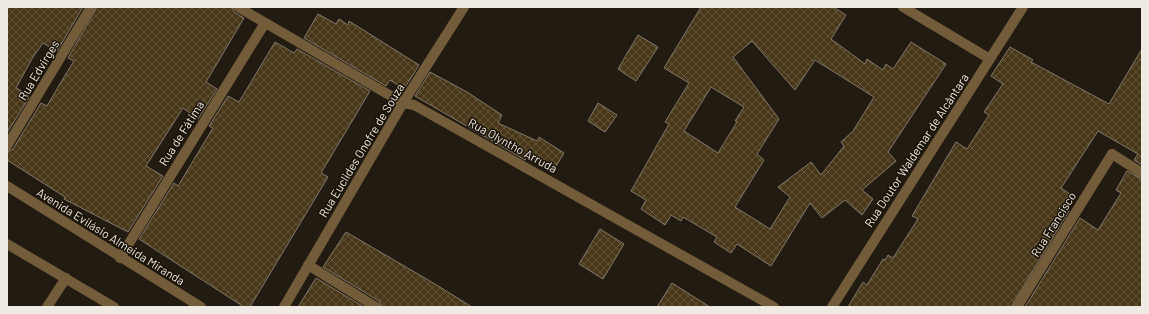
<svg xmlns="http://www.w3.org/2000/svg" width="1149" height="314" viewBox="0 0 1149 314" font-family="Barlow,sans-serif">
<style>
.building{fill:url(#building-cross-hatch);stroke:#82796c;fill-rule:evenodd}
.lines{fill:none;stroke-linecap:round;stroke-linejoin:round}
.service{stroke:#735c3a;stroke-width:10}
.minor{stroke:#735c3a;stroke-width:10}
.tertiary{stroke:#735c3a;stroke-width:10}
.labels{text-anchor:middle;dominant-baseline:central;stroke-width:3;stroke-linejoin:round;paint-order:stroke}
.street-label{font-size:12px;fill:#efeae3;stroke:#191208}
</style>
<defs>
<pattern id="building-cross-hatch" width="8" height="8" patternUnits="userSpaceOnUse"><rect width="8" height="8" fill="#493719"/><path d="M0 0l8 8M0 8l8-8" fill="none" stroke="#64543a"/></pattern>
</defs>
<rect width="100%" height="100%" fill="#221b11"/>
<path class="building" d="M 7,7 L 83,7 L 57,51 L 43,43 L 33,57 L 16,88 L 30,96 L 7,133 Z
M 97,7 L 232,7 L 234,12 L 244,18 L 206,82 L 217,89 L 198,119 L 183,108 L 146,166 L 163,176 L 128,232 L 64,199 L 65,197 L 7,160 L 7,152 L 13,149 L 41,103 L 47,106 L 64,77 L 74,61 L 68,58 Z
M 701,7 L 833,7 L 846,15 L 831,39 L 865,64 L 867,59 L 883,70 L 886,64 L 893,69 L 911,42 L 946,64 L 888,152 L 896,161 L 862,190 L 873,199 L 862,215 L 845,200 L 822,218 L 810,203 L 771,266 L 737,244 L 731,253 L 714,242 L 717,237 L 683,217 L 681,221 L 671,215 L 665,225 L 641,209 L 646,200 L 631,191 L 669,124 L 665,122 L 689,83 L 664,68 ZM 752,41 L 795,90 L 815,60 L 874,97 L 853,131 L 841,142 L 844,146 L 821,175 L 811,162 L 778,187 L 790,197 L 770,229 L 735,207 L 764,160 L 757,154 L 779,119 L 733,57 ZM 711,87 L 744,107 L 735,121 L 737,122 L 718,153 L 684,131 Z
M 318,14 L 336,24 L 339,19 L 348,25 L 349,21 L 419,65 L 404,89 L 390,80 L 386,86 L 304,38 Z
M 638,35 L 658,47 L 636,81 L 618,69 Z
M 275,42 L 294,53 L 297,49 L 370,91 L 321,173 L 328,177 L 250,307 L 244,307 L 139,239 L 174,183 L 178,186 L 213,128 L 209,126 L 228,96 L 239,102 Z
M 1010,47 L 1033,60 L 1031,62 L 1109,104 L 1142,49 L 1142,165 L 1134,160 L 1138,154 L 1098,131 L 1061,188 L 1070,194 L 1062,207 L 1069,211 L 1011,307 L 848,307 L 863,282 L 867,285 L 883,259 L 885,260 L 888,255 L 893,258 L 918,219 L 912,216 L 956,142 L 967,149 L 989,115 L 984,112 L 1003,84 L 991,76 Z
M 430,72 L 467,92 L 502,115 L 498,123 L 537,141 L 539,137 L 564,153 L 553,171 L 527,155 L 525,160 L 415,96 Z
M 598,103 L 617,115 L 605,132 L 588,121 Z
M 1127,171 L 1142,179 L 1142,307 L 1025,307 L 1080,218 L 1098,230 L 1121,193 L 1116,190 Z
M 600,229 L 624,244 L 603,279 L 579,264 Z
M 346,232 L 435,284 L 472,307 L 382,307 L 379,301 L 323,267 Z
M 316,278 L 364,307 L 298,307 Z
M 672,283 L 710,307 L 657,307 Z"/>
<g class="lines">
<path class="service" d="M 1112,154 L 1142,173"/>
<path class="minor" d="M 238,7 L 403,103 L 414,105 L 774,307
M 903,7 L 990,59
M 7,146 L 91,7
M 120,258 L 265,23
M 308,265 L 376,307
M 47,307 L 66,278
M 284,307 L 403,103 L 464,7
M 832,307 L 1023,7
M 1017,307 L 1112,154"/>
<path class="tertiary" d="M 7,186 L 201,307
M 7,244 L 114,307"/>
</g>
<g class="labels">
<g class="street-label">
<text transform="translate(38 70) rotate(-59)">Rua Edvirges</text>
<text transform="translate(181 133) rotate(-58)">Rua de Fátima</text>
<text transform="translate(513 145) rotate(29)">Rua Olyntho Arruda</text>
<text transform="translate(361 150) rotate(-59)">Rua Euclides Onofre de Souza</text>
<text transform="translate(916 150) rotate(-57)">Rua Doutor Waldemar de Alcântara</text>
<text transform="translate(1053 224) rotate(-58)">Rua Francisco</text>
<text transform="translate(111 236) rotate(32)">Avenida Evilásio Almeida Miranda</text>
</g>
</g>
<rect width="1149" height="314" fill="none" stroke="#efeae3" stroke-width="16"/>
</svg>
